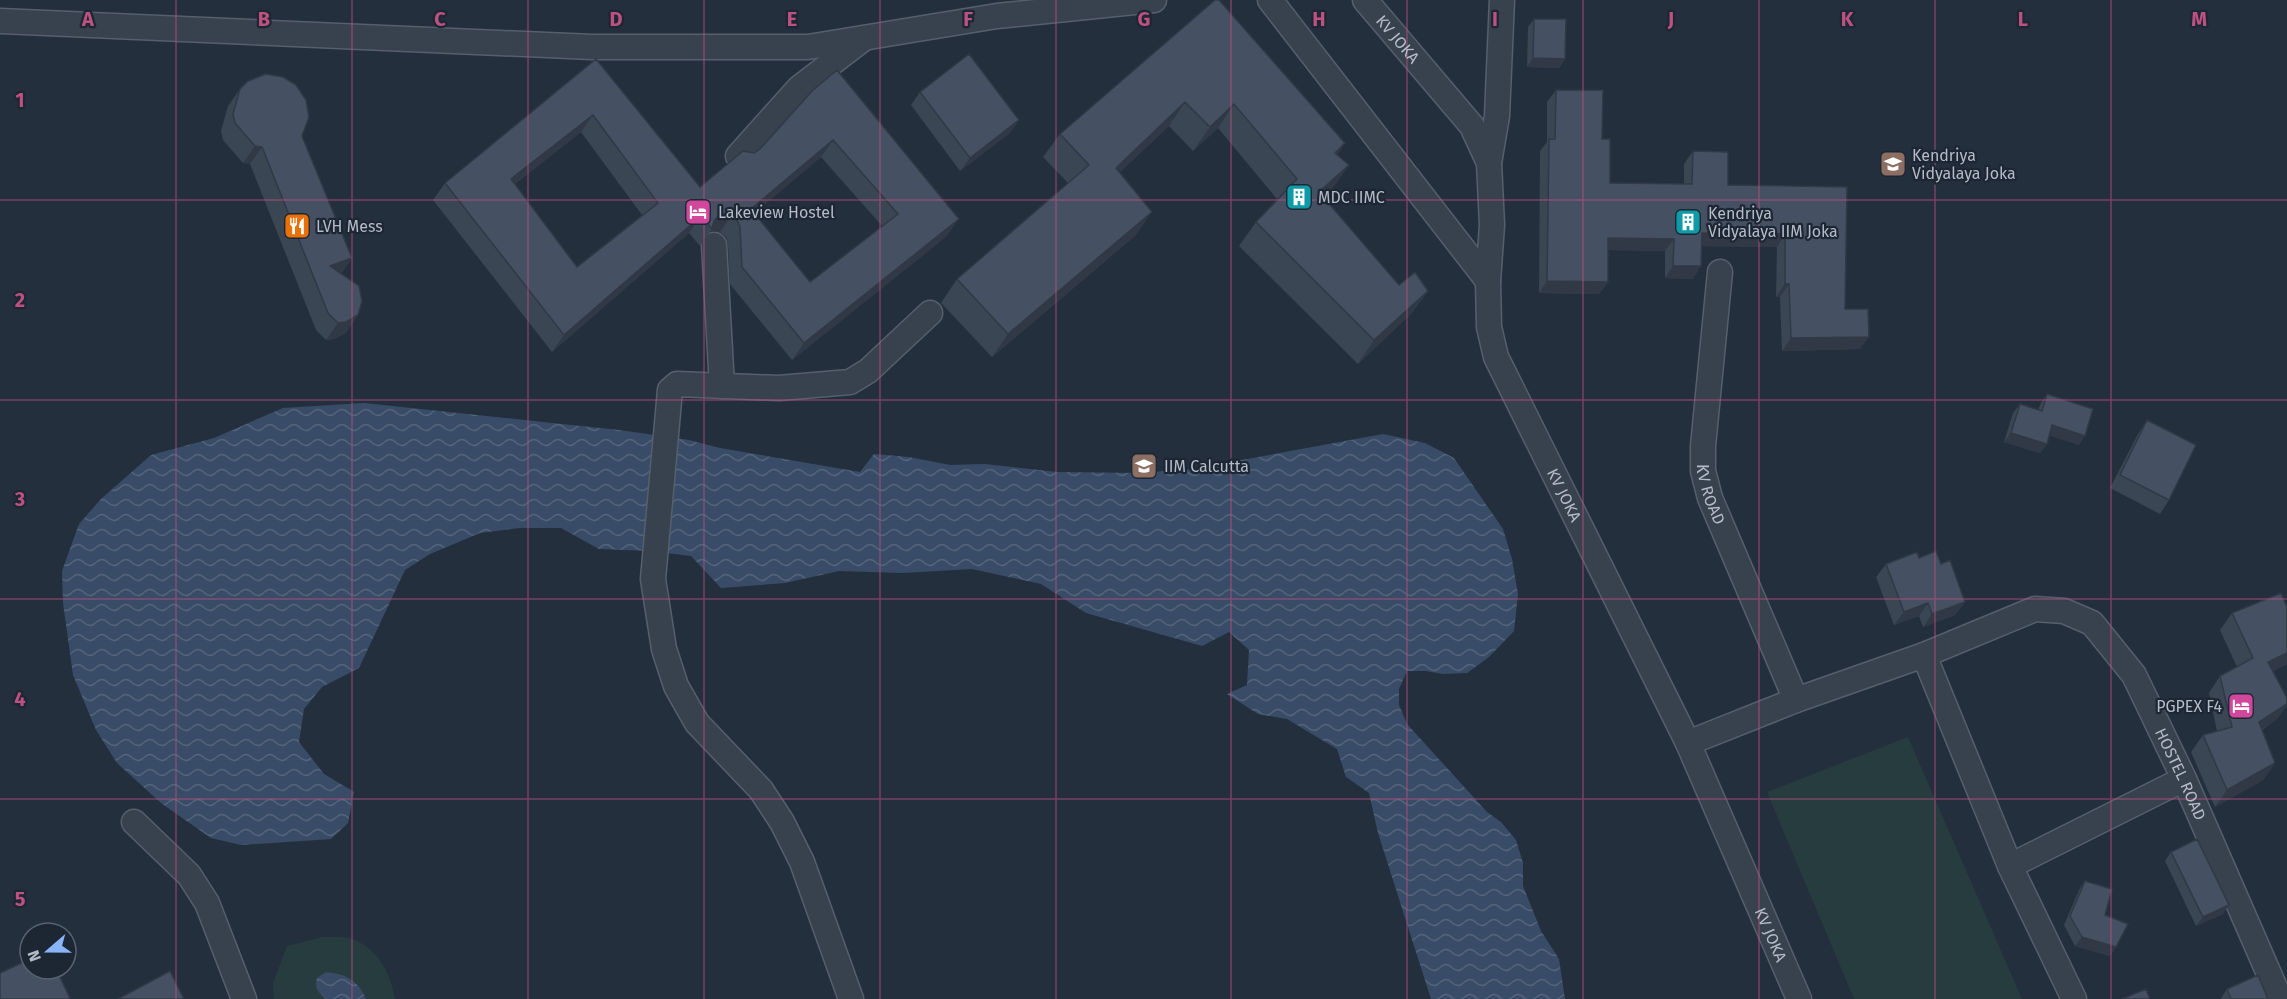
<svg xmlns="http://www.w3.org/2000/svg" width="2287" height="999" viewBox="0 0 2287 999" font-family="'Fira Sans',sans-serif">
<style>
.pitch{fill:#263c3f}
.water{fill:url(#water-waves)}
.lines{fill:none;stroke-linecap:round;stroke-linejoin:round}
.minor-casing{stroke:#565f6c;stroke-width:27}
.minor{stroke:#38414e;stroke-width:24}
.wall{fill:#3b4654;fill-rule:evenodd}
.shaded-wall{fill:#303945}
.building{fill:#455162;stroke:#303945;stroke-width:1.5;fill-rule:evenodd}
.grid{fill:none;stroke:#bd5182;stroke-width:1.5;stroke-opacity:0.55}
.labels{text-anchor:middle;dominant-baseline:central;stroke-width:4.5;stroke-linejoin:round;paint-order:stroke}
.street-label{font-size:16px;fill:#b4bcc9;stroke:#1d2633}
.poi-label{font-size:16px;fill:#b4bcc9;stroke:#1d2633;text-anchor:start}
.grid-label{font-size:20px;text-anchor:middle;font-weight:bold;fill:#bd5182;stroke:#1d2633;stroke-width:4.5;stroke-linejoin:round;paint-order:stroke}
</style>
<defs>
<pattern id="water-waves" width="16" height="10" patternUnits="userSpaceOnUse" patternTransform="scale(1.5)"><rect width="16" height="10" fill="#394c67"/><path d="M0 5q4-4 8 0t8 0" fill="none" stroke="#53647b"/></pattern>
</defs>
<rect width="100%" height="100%" fill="#242f3e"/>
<path class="pitch" d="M 1908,737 L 2022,999 L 1854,999 L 1767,792 Z
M 322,937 C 332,937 346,936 355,940 C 379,950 391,975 395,999 L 274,999 L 273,983 L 287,946 Z"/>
<path class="water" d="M 364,403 L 619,430 L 689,440 L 720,448 L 860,472 L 874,454 L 909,457 L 950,465 L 985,464 L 1057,472 L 1140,473 L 1193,469 L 1383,434 L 1425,443 L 1454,458 L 1503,529 L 1512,559 L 1518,594 L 1514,631 L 1489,657 L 1467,673 L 1443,674 L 1426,671 L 1407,671 L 1399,689 L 1399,705 L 1407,724 L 1487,812 L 1501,822 L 1516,840 L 1523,863 L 1523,886 L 1541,931 L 1559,959 L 1565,999 L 1431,999 L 1378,833 L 1369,793 L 1346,777 L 1337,749 L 1287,719 L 1258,714 L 1227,694 L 1247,685 L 1249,650 L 1229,632 L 1202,646 L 1086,613 L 1041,584 L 972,569 L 903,573 L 839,571 L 785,583 L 721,588 L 691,556 L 651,551 L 599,549 L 561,528 L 519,528 L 480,533 L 430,554 L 405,570 L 359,668 L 322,687 L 304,709 L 299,742 L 324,774 L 354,792 L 348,823 L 331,839 L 241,845 L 211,838 L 161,803 L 117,763 L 96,730 L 73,675 L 63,603 L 62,571 L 79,524 L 101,499 L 151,455 L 214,438 L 283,408 Z
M 326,972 C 346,974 358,980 366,999 L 326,999 C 318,992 314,988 317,978 Z"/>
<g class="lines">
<defs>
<g id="minor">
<path d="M 1270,0 L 1488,281"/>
<path id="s1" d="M 1365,0 L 1472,126 L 1489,163 L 1492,225 L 1488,281 L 1489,327 L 1496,357 L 1688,743 L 1799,999"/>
<path d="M 0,21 L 592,47 L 808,47 L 997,16 L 1154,0"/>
<path d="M 738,156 L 799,88 L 863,39"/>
<path d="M 1489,163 L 1497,116 L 1502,0"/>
<path d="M 714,245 L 722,386"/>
<path id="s2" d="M 1720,272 L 1703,446 L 1703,471 L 1710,498 L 1796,700"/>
<path d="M 1924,655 L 2010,866 L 2074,999"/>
<path id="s3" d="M 1688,743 L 1796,700 L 1924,655 L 2035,609 L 2064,611 L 2092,623 L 2134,675 L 2184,779 L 2280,999"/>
<path d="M 134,822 L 189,875 L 207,903 L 244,999"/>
<path d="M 2010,866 L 2184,779"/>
<path d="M 851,999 L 802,862 L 782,822 L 761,790 L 697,723 L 676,686 L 664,649 L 653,579 L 670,390 L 677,384 L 779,388 L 850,382 L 868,371 L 930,313"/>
</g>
</defs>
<use href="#minor" class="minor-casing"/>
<use href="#minor" class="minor"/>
</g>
<path class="wall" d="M 1215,0 L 1345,143 L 1337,155 L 1349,165 L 1332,189 L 1323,197 L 1399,285 L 1428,291 L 1411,314 L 1358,364 L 1239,246 L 1256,222 L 1277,199 L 1218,128 L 1193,151 L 1169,126 L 1119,173 L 1136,235 L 992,357 L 941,303 L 957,279 L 1068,183 L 1043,157 L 1060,134 Z
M 1534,19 L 1565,59 L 1559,68 L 1527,67 L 1528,27 Z
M 596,59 L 700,187 L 760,149 L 812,91 L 947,236 L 792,360 L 730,284 L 728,244 L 726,237 L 720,232 L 713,231 L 710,232 L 700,246 L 689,233 L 552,352 L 433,200 L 445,183 ZM 581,132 L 642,215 L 577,267 L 515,184 ZM 821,157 L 882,226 L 810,282 L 754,213 Z
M 240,89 L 302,136 L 352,258 L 341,274 L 346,333 L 334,339 L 326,340 L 316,330 L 250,164 L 243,163 L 223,140 L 221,131 L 228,106 Z
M 1556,90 L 1602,139 L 1610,183 L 1684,184 L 1684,164 L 1693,151 L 1728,185 L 1847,187 L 1845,309 L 1860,349 L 1782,351 L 1780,297 L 1776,297 L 1777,247 L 1702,246 L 1693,279 L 1665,278 L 1665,251 L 1608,250 L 1608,282 L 1599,294 L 1539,293 L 1540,151 L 1547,142 L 1547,102 Z
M 920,92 L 1019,120 L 1010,133 L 960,171 L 911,105 Z
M 2047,394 L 2079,445 L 2049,435 L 2047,444 L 2040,453 L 2004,442 L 2013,413 L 2020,404 L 2038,410 L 2041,403 Z
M 2147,420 L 2169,500 L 2160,514 L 2110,488 L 2138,434 Z
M 1919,558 L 1941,564 L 1965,602 L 1955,615 L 1923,627 L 1919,616 L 1894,625 L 1876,577 L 1886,564 Z
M 2287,607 L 2287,664 L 2273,671 L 2287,698 L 2287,705 L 2277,719 L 2262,730 L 2275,763 L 2263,780 L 2215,807 L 2191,752 L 2203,735 L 2217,731 L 2209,693 L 2220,676 L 2237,667 L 2220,630 L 2232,613 Z
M 2171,852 L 2223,914 L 2196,926 L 2165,861 Z
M 2085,881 L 2105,915 L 2116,947 L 2110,956 L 2075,946 L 2064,925 L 2079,890 Z
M 2227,989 L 2268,999 L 2221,999 L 2221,998 Z"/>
<path class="shaded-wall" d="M 1533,58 L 1565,59 L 1559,68 L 1527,67 Z
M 1185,102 L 1169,126 L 1099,192 L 1116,168 Z
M 1234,104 L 1218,128 L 1193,151 L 1210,127 Z
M 593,115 L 581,132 L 499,196 L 511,179 Z
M 1019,120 L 1010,133 L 960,171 L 970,158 Z
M 833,140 L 821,157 L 739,226 L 751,209 Z
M 1345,143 L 1329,167 L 1335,153 Z
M 255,146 L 262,147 L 250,164 L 243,163 Z
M 1349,165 L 1332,189 L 1302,215 L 1319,192 Z
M 1152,212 L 1136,235 L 992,357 L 1008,334 Z
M 725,214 L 732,215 L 720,232 L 713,231 L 710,232 L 712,229 L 714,221 L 719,216 Z
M 701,216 L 689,233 L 552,352 L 564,335 Z
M 959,219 L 947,236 L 792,360 L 804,343 Z
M 1702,233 L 1785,234 L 1777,247 L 1693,246 Z
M 1608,238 L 1674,239 L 1665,251 L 1600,250 Z
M 352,258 L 340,275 L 330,266 Z
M 1673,266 L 1701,266 L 1693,279 L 1665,278 Z
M 1547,281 L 1608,282 L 1599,294 L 1539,293 Z
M 1785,284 L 1789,284 L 1780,297 L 1776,297 Z
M 1428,291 L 1411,314 L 1358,364 L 1374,340 Z
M 358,315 L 346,333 L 334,339 L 326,340 L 338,323 Z
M 1869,337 L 1860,349 L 1782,351 L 1791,338 Z
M 2052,425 L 2085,436 L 2079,445 L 2046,434 Z
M 2011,433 L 2047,444 L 2040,453 L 2004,442 Z
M 1965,602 L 1955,615 L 1923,627 L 1932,614 Z
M 1928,603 L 1919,616 L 1894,625 L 1904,612 Z
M 2287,653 L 2287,664 L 2256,679 L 2268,662 Z
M 2287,704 L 2287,705 L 2277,719 L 2247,739 L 2259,722 Z
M 2275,763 L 2263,780 L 2215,807 L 2227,790 Z
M 2229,905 L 2223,914 L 2196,926 L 2203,917 Z
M 2082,937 L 2116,947 L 2110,956 L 2075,946 Z"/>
<path class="building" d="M 1215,0 L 1219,0 L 1345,143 L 1335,153 L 1349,165 L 1319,192 L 1399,285 L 1415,272 L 1428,291 L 1374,340 L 1256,222 L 1297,179 L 1234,104 L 1210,127 L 1185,102 L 1116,168 L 1152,212 L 1008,334 L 957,279 L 1089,165 L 1060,134 Z
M 1534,19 L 1566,19 L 1565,59 L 1533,58 Z
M 969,54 L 1019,120 L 970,158 L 920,92 Z
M 596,59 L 700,187 L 743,151 L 754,153 L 760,149 L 812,91 L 837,70 L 959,219 L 804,343 L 742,267 L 740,227 L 737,220 L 732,215 L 725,214 L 719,216 L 714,221 L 712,229 L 701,216 L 564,335 L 445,183 ZM 593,115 L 658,203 L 577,267 L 511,179 ZM 833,140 L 898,214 L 810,282 L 751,209 Z
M 266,74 L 283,77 L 296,85 L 306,100 L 309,117 L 302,136 L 352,258 L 330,266 L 359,286 L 362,301 L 358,315 L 346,322 L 338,323 L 328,313 L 262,147 L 255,146 L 235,123 L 233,114 L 240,89 L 248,81 Z
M 1556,90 L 1603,90 L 1602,139 L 1610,139 L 1610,183 L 1692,184 L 1693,151 L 1728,152 L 1728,185 L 1847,187 L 1845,309 L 1868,309 L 1869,337 L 1791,338 L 1789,284 L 1785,284 L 1785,234 L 1702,233 L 1701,266 L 1673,266 L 1674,239 L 1608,238 L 1608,282 L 1547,281 L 1549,139 L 1555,139 Z
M 2047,394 L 2093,409 L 2085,436 L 2052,425 L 2047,444 L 2011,433 L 2020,404 L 2042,411 Z
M 2147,420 L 2196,445 L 2169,500 L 2120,475 Z
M 1936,551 L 1941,564 L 1950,560 L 1965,602 L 1932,614 L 1928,603 L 1904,612 L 1886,564 L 1917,552 L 1919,558 Z
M 2281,593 L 2287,607 L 2287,653 L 2268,662 L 2287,698 L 2287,704 L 2259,722 L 2275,763 L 2227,790 L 2203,735 L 2232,727 L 2220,676 L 2253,658 L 2232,613 Z
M 2197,839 L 2229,905 L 2203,917 L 2171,852 Z
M 2085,881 L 2112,889 L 2105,915 L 2128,924 L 2116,947 L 2082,937 L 2070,916 Z
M 30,959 L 30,969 L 56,969 L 70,998 L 68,999 L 0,999 L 0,973 Z
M 170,971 L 184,999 L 118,999 Z
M 2258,975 L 2268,999 L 2231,999 L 2227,989 Z
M 2146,989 L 2150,999 L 2122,999 Z"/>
<path class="grid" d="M 176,0 L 176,999M 352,0 L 352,999M 528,0 L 528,999M 704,0 L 704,999M 880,0 L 880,999M 1056,0 L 1056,999M 1231,0 L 1231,999M 1407,0 L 1407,999M 1583,0 L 1583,999M 1759,0 L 1759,999M 1935,0 L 1935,999M 2111,0 L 2111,999M 0,200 L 2287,200M 0,400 L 2287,400M 0,599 L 2287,599M 0,799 L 2287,799"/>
<defs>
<symbol id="school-square" viewBox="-11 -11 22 22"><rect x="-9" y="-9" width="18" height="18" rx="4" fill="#8d6e63" stroke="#1d2633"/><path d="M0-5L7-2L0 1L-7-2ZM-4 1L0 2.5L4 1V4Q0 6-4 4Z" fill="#fff"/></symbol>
<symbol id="building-square" viewBox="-11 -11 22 22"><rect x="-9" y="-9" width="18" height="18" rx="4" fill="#0f9aa8" stroke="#1d2633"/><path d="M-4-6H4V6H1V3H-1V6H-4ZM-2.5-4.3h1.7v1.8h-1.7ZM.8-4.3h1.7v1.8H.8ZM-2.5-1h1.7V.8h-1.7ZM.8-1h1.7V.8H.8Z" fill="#fff"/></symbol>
<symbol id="hotel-square" viewBox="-11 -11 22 22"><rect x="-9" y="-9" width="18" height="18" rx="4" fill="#d1479c" stroke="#1d2633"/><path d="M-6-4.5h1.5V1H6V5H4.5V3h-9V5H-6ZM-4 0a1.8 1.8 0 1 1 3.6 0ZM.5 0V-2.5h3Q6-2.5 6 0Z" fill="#fff"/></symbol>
<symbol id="restaurant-square" viewBox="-11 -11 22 22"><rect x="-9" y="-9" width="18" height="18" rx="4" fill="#e8710a" stroke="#1d2633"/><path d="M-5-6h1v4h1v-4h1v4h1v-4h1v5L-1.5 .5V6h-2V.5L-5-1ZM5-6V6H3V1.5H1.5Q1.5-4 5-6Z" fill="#fff"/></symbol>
<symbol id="university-square" viewBox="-11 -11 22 22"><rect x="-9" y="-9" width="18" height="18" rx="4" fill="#8d6e63" stroke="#1d2633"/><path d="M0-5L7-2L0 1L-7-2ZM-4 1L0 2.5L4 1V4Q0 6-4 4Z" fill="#fff"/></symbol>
</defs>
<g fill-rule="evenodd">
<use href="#school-square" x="1878" y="149" width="30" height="30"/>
<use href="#building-square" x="1284" y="182" width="30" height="30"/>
<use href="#hotel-square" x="683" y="197" width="30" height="30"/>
<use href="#building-square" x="1673" y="207" width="30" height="30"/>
<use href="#restaurant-square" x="282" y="211" width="30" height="30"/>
<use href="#university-square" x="1129" y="451" width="30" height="30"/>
<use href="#hotel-square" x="2226" y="691" width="30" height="30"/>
</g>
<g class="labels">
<g class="street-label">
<text stroke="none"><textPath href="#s1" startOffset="51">KV JOKA</textPath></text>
<text stroke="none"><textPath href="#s2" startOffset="224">KV ROAD</textPath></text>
<text stroke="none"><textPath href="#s1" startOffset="555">KV JOKA</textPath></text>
<text stroke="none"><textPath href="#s3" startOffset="608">HOSTEL ROAD</textPath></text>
<text stroke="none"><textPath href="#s1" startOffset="1041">KV JOKA</textPath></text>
</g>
<g class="poi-label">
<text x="1912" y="155">Kendriya<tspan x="1912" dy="18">Vidyalaya Joka</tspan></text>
<text x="1318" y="197">MDC IIMC</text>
<text x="718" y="212">Lakeview Hostel</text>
<text x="1708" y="213">Kendriya<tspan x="1708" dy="18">Vidyalaya IIM Joka</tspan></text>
<text x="316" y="226">LVH Mess</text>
<text x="1164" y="466">IIM Calcutta</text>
<text x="2222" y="706" text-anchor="end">PGPEX F4</text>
</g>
</g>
<g class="grid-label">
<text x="88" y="26">A</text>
<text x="264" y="26">B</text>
<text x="440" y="26">C</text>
<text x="616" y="26">D</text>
<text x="792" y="26">E</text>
<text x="968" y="26">F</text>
<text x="1144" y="26">G</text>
<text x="1319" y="26">H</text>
<text x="1495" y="26">I</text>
<text x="1671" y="26">J</text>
<text x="1847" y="26">K</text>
<text x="2023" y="26">L</text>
<text x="2199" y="26">M</text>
<text x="20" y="107">1</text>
<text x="20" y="307">2</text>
<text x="20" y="506">3</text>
<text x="20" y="706">4</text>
<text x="20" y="906">5</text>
</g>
<g transform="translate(48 951) rotate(250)"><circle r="28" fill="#1d2633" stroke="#59626f" stroke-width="1.5"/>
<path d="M0-4.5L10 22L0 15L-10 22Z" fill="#8ab4f8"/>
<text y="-9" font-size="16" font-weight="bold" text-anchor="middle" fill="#b4bcc9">N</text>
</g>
</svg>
